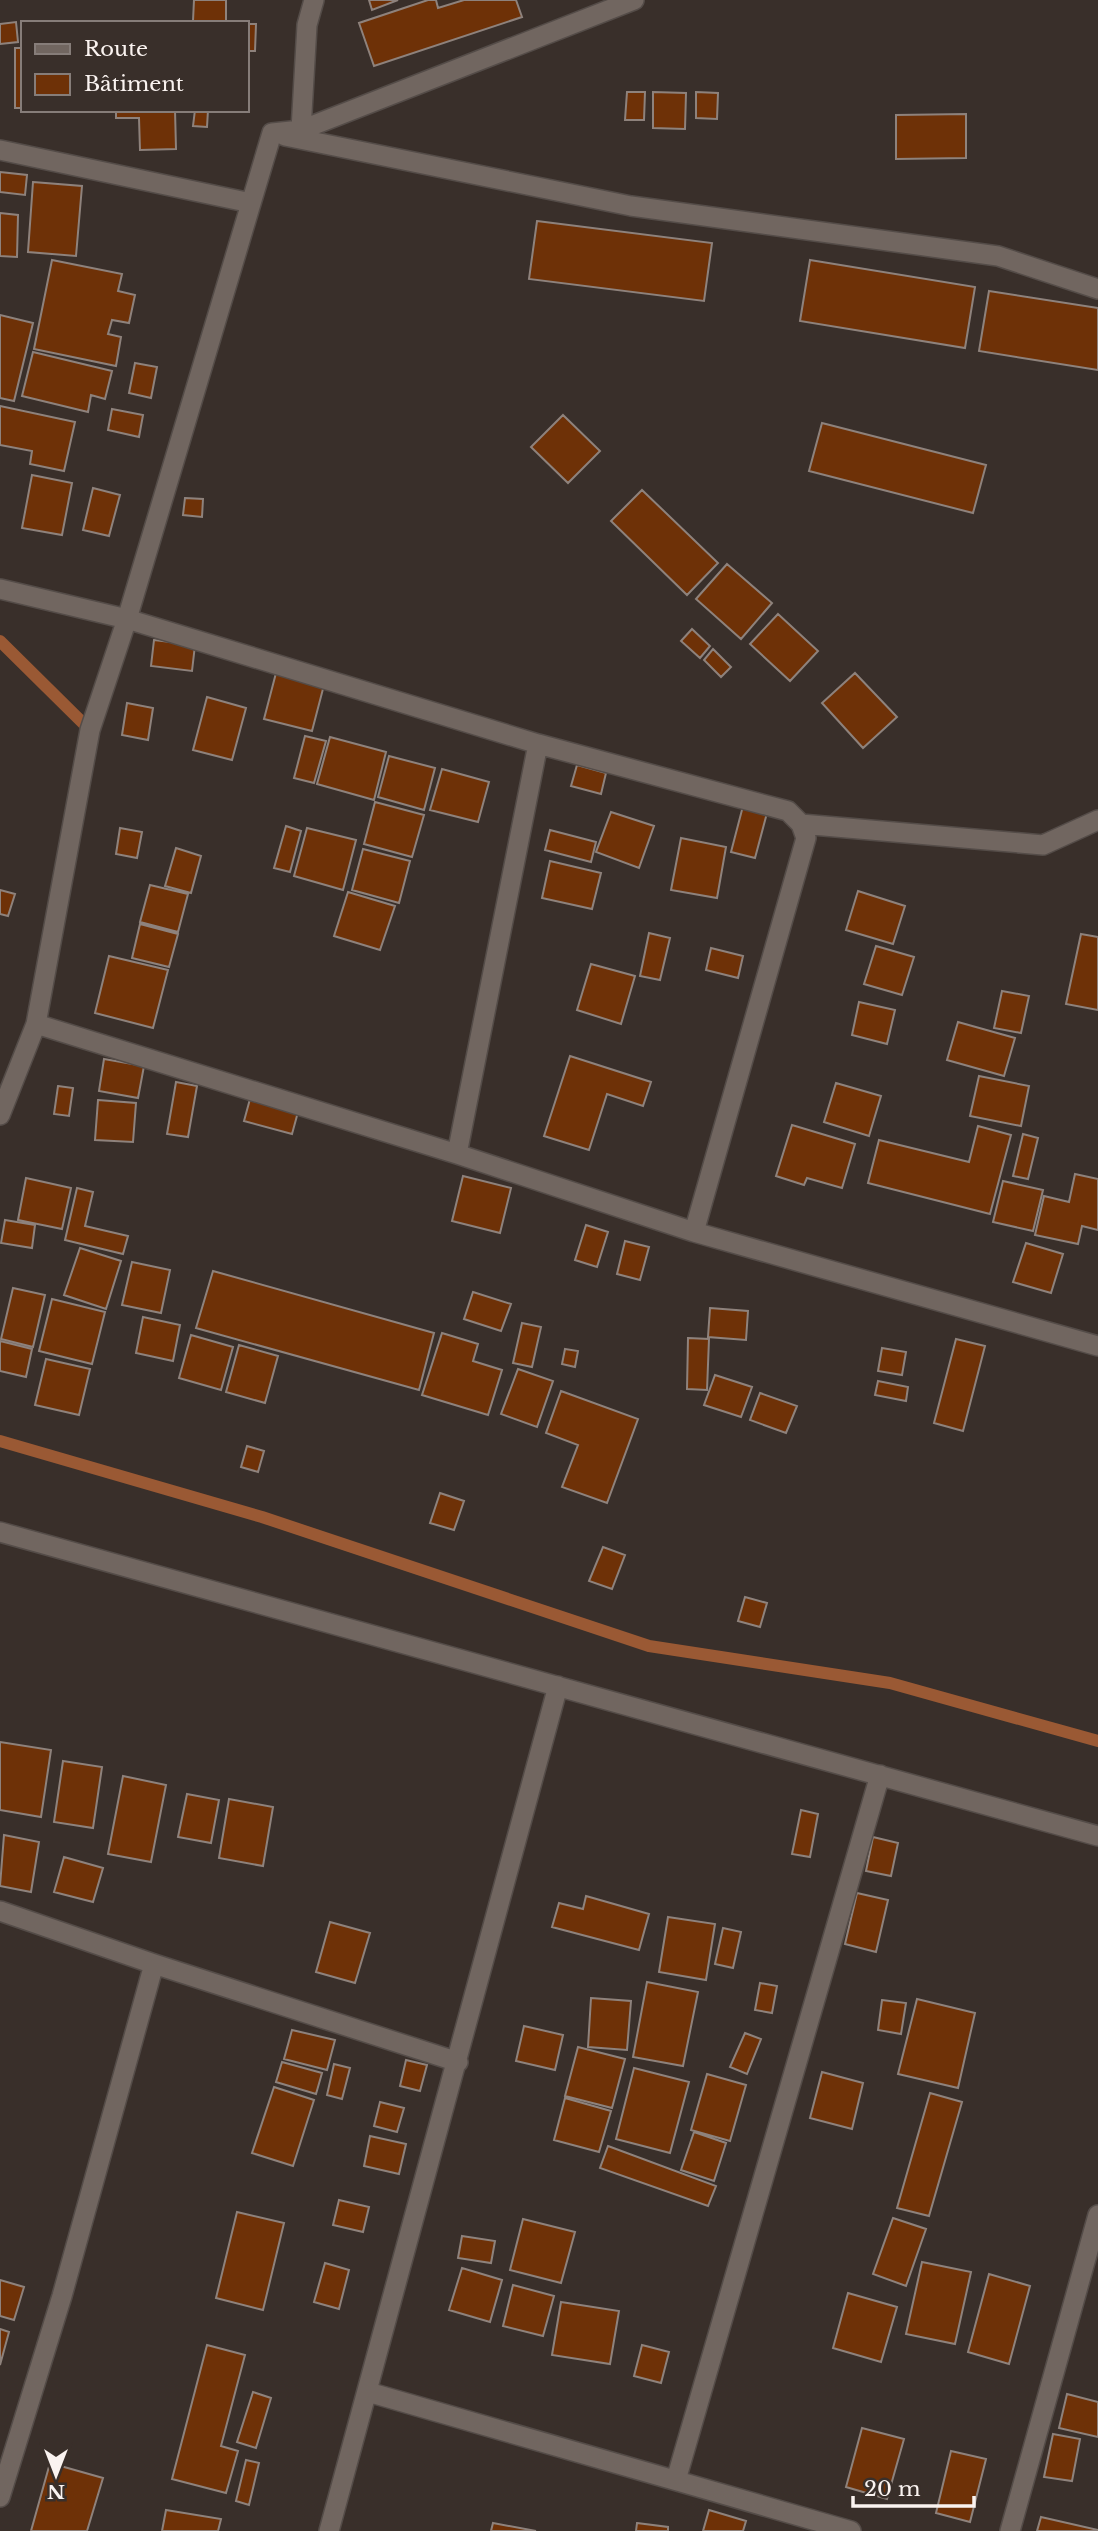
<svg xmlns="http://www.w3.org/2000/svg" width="1098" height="2531" viewBox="0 0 1098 2531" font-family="'Libre Baskerville',serif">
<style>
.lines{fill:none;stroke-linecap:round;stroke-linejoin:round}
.stream{stroke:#9a5934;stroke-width:12}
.building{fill:#6e3107;stroke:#8e827c;stroke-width:2}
.minor-casing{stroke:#544c48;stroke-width:22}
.minor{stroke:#716660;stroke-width:19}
</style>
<rect width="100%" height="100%" fill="#392f2a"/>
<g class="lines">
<path class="stream" d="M 0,641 L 90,730 L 88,736
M 0,1441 L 262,1517 L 649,1646 L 890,1683 L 1098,1741"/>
</g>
<path class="building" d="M 194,0 L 226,0 L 226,23 L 181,23 L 193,21 Z
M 369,0 L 398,0 L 372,10 Z
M 428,0 L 436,0 L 438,8 L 464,0 L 516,0 L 522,17 L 374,66 L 359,23 Z
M 16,22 L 18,42 L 0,44 L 0,24 Z
M 247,24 L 256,24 L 255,51 L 247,51 Z
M 15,48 L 23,48 L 23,108 L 15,108 Z
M 627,92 L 645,92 L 644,120 L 625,120 Z
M 653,92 L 686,93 L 685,129 L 653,128 Z
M 696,92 L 718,93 L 717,119 L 696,118 Z
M 116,110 L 175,110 L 176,149 L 140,150 L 139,118 L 116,118 Z
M 195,110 L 208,110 L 207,127 L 193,126 Z
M 966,114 L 966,158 L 896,159 L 896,115 Z
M 0,172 L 27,175 L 25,195 L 0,192 Z
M 33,182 L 82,186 L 76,256 L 28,252 Z
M 0,213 L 18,215 L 17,257 L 0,256 Z
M 537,221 L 712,243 L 704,301 L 529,279 Z
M 52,260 L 122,274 L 118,291 L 135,295 L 129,323 L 112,320 L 108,334 L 121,337 L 116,366 L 34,349 Z
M 810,260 L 975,287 L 965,348 L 800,321 Z
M 989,291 L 1098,308 L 1098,370 L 979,351 Z
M 0,315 L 33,323 L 14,401 L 0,398 Z
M 33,352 L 112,371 L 105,399 L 91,395 L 88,412 L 22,396 Z
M 135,363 L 157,367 L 151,398 L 129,393 Z
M 0,406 L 75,422 L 64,471 L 30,464 L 32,451 L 0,445 Z
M 112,409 L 143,415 L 139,437 L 108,430 Z
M 563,415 L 600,451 L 568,483 L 531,447 Z
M 822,423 L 986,465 L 973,513 L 809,471 Z
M 32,475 L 72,483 L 62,535 L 22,528 Z
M 93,488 L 120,495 L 109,536 L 83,530 Z
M 642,490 L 718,563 L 687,595 L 611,521 Z
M 185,498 L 203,499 L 202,517 L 183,515 Z
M 727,564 L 772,603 L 741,639 L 696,599 Z
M 778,614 L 818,651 L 790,681 L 750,644 Z
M 692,629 L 710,646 L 700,658 L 681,641 Z
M 154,640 L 195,645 L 192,671 L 151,666 Z
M 713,649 L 731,667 L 721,677 L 704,660 Z
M 276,673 L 324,685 L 312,731 L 264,719 Z
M 855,673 L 897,717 L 863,748 L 822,703 Z
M 207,697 L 246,708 L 232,760 L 193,750 Z
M 127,703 L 153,708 L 148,740 L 122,735 Z
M 305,736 L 326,741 L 314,783 L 294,778 Z
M 330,737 L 386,752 L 374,800 L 317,784 Z
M 389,756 L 435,768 L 424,810 L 378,797 Z
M 577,765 L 606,773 L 601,794 L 571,786 Z
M 442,769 L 489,782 L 478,822 L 430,810 Z
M 375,802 L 424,815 L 412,857 L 364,844 Z
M 743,806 L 767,813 L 755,858 L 731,852 Z
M 611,812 L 654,826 L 639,868 L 596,852 Z
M 286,826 L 301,831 L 290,872 L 274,868 Z
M 120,828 L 142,832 L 137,858 L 116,854 Z
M 307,828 L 356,840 L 343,890 L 294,876 Z
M 550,830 L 596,842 L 591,862 L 545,850 Z
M 681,838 L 726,847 L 717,898 L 671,890 Z
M 176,848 L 201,856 L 191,893 L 165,886 Z
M 363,849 L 410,861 L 399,903 L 352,890 Z
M 550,861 L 601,873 L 592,909 L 542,898 Z
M 150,885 L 188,894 L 178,932 L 140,922 Z
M 0,890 L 15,894 L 8,916 L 0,914 Z
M 858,891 L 905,906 L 893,944 L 846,930 Z
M 348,892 L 395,906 L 380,950 L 334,936 Z
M 140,924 L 178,934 L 169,967 L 132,958 Z
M 649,933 L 670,938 L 660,980 L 640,976 Z
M 1081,934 L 1098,937 L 1098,1010 L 1066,1004 Z
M 876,946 L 914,957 L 902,995 L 864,984 Z
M 711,948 L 743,956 L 738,978 L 706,970 Z
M 109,956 L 168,970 L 153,1028 L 95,1013 Z
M 591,964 L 635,976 L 621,1024 L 577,1010 Z
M 1002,991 L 1029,996 L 1021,1033 L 994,1028 Z
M 859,1002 L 895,1010 L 887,1044 L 852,1035 Z
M 958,1022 L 1015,1038 L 1004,1076 L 947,1060 Z
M 570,1056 L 651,1082 L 643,1106 L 607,1094 L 589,1150 L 544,1136 Z
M 104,1059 L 144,1066 L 138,1098 L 99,1091 Z
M 979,1076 L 1029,1086 L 1021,1126 L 970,1116 Z
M 176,1082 L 197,1086 L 188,1137 L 167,1134 Z
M 836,1083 L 881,1096 L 869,1136 L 824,1122 Z
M 58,1086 L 73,1088 L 69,1116 L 54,1114 Z
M 250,1099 L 298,1112 L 292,1134 L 244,1121 Z
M 98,1100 L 136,1103 L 133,1142 L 95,1140 Z
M 792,1125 L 855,1144 L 842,1188 L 807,1178 L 804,1185 L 776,1176 Z
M 978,1126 L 1011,1135 L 990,1214 L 868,1183 L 879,1140 L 969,1162 Z
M 1023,1134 L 1038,1138 L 1028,1179 L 1013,1176 Z
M 1075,1174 L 1098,1179 L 1098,1230 L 1082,1226 L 1078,1244 L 1035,1235 L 1044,1196 L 1069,1202 Z
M 463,1176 L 511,1188 L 500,1233 L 452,1221 Z
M 26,1178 L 71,1188 L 62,1229 L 18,1220 Z
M 1003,1181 L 1043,1190 L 1033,1231 L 993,1222 Z
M 77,1188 L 93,1192 L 85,1226 L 128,1236 L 123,1254 L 65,1240 Z
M 5,1220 L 35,1225 L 32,1248 L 1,1243 Z
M 586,1225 L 608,1232 L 597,1267 L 575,1260 Z
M 625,1241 L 649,1247 L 640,1280 L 617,1274 Z
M 1026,1243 L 1063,1254 L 1051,1293 L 1013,1282 Z
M 80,1248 L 121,1261 L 106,1309 L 64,1295 Z
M 132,1262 L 170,1270 L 161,1313 L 122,1305 Z
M 213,1271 L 434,1333 L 419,1390 L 196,1328 Z
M 13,1288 L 45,1295 L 33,1347 L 1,1339 Z
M 473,1292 L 511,1304 L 501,1331 L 464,1319 Z
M 52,1299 L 105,1312 L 92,1364 L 39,1351 Z
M 710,1308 L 748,1311 L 746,1340 L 708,1337 Z
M 143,1317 L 180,1325 L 173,1361 L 136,1353 Z
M 522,1323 L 541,1327 L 532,1367 L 513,1363 Z
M 442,1333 L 478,1344 L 473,1361 L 502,1370 L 488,1415 L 422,1395 Z
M 191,1335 L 233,1347 L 221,1390 L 179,1378 Z
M 688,1338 L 709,1339 L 707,1390 L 687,1389 Z
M 956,1339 L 985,1346 L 963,1431 L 934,1423 Z
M 0,1341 L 32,1349 L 26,1377 L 0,1371 Z
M 239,1345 L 278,1356 L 265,1403 L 226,1392 Z
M 882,1348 L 906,1352 L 902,1375 L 878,1371 Z
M 565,1349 L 578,1351 L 575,1367 L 562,1364 Z
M 46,1359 L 90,1369 L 79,1415 L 35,1405 Z
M 518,1369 L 553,1381 L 537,1427 L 501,1414 Z
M 715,1375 L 752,1387 L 741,1417 L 704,1405 Z
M 878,1381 L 908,1387 L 906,1401 L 875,1395 Z
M 561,1391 L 638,1419 L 607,1503 L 562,1487 L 578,1445 L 546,1433 Z
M 760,1393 L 797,1406 L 786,1433 L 750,1420 Z
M 247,1446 L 264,1451 L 258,1472 L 241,1467 Z
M 440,1493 L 464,1501 L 454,1530 L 430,1523 Z
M 603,1547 L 625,1555 L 612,1589 L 589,1581 Z
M 745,1597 L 767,1603 L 760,1627 L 738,1621 Z
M 0,1742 L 51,1750 L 41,1817 L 0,1810 Z
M 63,1761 L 102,1767 L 93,1828 L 54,1822 Z
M 123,1776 L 166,1785 L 151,1862 L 108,1854 Z
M 187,1794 L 219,1800 L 211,1843 L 178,1837 Z
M 229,1799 L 273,1807 L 263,1866 L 219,1858 Z
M 801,1810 L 818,1814 L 810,1857 L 792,1854 Z
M 4,1835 L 39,1842 L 31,1892 L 0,1886 Z
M 873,1837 L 898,1843 L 891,1876 L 866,1871 Z
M 64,1857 L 103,1868 L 93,1902 L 54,1892 Z
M 857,1893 L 888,1900 L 876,1952 L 845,1944 Z
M 586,1896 L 649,1914 L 639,1950 L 552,1927 L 559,1903 L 583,1909 Z
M 668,1917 L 715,1924 L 706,1980 L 659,1972 Z
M 330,1922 L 370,1933 L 355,1983 L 316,1972 Z
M 723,1928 L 741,1932 L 733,1968 L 715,1964 Z
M 647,1982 L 698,1992 L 683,2066 L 633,2057 Z
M 760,1983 L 777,1986 L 772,2013 L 755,2010 Z
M 591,1998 L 631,2001 L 627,2050 L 588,2047 Z
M 917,1999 L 975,2013 L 958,2088 L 898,2074 Z
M 882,2000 L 906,2003 L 901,2034 L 878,2030 Z
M 524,2026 L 563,2035 L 555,2070 L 516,2061 Z
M 292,2030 L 335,2040 L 327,2070 L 284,2059 Z
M 745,2033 L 761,2039 L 747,2074 L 730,2067 Z
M 578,2047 L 625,2059 L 612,2108 L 565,2096 Z
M 406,2060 L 427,2065 L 420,2091 L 400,2086 Z
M 282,2062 L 322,2073 L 316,2094 L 276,2082 Z
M 334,2064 L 350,2068 L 342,2099 L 327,2095 Z
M 634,2068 L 689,2082 L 670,2153 L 616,2139 Z
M 822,2072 L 863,2083 L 852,2129 L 810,2118 Z
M 707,2074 L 746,2085 L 730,2141 L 691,2130 Z
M 274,2087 L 314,2100 L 293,2166 L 252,2153 Z
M 930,2093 L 962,2102 L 929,2216 L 897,2208 Z
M 565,2098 L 611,2111 L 599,2152 L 554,2140 Z
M 380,2102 L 404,2108 L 397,2132 L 374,2126 Z
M 694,2132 L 726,2143 L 714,2181 L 681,2170 Z
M 370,2136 L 406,2144 L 399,2174 L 364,2166 Z
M 608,2146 L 716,2186 L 708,2206 L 600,2168 Z
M 339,2200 L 369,2207 L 363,2232 L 333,2225 Z
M 237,2212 L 284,2223 L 263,2310 L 216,2298 Z
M 893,2218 L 926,2229 L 906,2286 L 873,2274 Z
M 523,2219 L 575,2232 L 561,2283 L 510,2270 Z
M 462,2236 L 495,2241 L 491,2263 L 458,2258 Z
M 922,2262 L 971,2272 L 955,2344 L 906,2334 Z
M 325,2263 L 349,2270 L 339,2309 L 314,2302 Z
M 462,2268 L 502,2280 L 490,2322 L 449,2310 Z
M 989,2274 L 1030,2286 L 1009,2364 L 968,2352 Z
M 0,2280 L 24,2287 L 14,2320 L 0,2316 Z
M 513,2285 L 554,2296 L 543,2336 L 503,2326 Z
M 848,2293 L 897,2307 L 881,2362 L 833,2348 Z
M 561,2302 L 619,2311 L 610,2364 L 552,2355 Z
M 0,2329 L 9,2332 L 0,2365 Z
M 207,2345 L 245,2355 L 221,2446 L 238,2451 L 226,2493 L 172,2479 Z
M 642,2345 L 669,2352 L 661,2383 L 634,2376 Z
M 253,2392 L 271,2398 L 256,2448 L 237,2442 Z
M 1067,2394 L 1098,2402 L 1098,2437 L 1059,2428 Z
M 862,2428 L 904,2439 L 887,2499 L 846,2487 Z
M 1053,2434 L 1080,2439 L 1072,2481 L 1044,2477 Z
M 951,2451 L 986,2459 L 970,2522 L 936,2513 Z
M 246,2460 L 259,2463 L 249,2505 L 236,2501 Z
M 50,2463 L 103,2478 L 87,2531 L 31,2531 Z
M 166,2510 L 221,2519 L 218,2531 L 162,2531 Z
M 709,2510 L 746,2521 L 743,2531 L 703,2531 Z
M 1041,2517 L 1098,2530 L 1098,2531 L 1037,2531 Z
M 493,2523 L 536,2531 L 491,2531 Z
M 637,2523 L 668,2527 L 668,2531 L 636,2531 Z"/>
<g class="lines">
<defs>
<path id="minor" d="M 301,130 L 634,0
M 285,136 L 631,206 L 998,256 L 1098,289
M 0,150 L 251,203
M 0,589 L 127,619 L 538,744 L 788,811 L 801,824 L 806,838 L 694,1232
M 801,824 L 1043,845 L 1098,820
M 36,1024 L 457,1154 L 694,1232 L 1098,1346
M 0,1115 L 36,1024 L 90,730 L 127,619 L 272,133 L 301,130 L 307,25 L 314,0
M 457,1154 L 538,744
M 0,1532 L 1098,1836
M 0,1911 L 154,1964 L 458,2062
M 368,2392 L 851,2531
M 676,2480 L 880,1775
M 0,2497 L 62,2296 L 154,1964
M 329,2531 L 558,1686
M 1010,2531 L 1098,2215"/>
</defs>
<use href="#minor" class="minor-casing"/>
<use href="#minor" class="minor"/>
</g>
<rect x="21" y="21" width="228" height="91" fill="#392f2a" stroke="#867d79" stroke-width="2"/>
<rect x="35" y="44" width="35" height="10" fill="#716660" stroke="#867d79" stroke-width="2"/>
<text x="84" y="56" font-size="21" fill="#faf3f0">Route</text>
<rect x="35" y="74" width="35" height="21" fill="#6e3107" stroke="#867d79" stroke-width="2"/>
<text x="84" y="91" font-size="21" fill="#faf3f0">Bâtiment</text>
<g transform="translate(56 2475) rotate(180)" stroke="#392f2a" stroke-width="5" paint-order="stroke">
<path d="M0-5L12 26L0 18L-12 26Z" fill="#faf3f0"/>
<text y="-10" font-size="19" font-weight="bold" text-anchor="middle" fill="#faf3f0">N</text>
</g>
<path d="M853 2496v10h121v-10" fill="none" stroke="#faf3f0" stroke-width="3.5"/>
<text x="864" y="2496" font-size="21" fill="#faf3f0" stroke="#392f2a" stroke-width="5" paint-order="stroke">20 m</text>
</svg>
